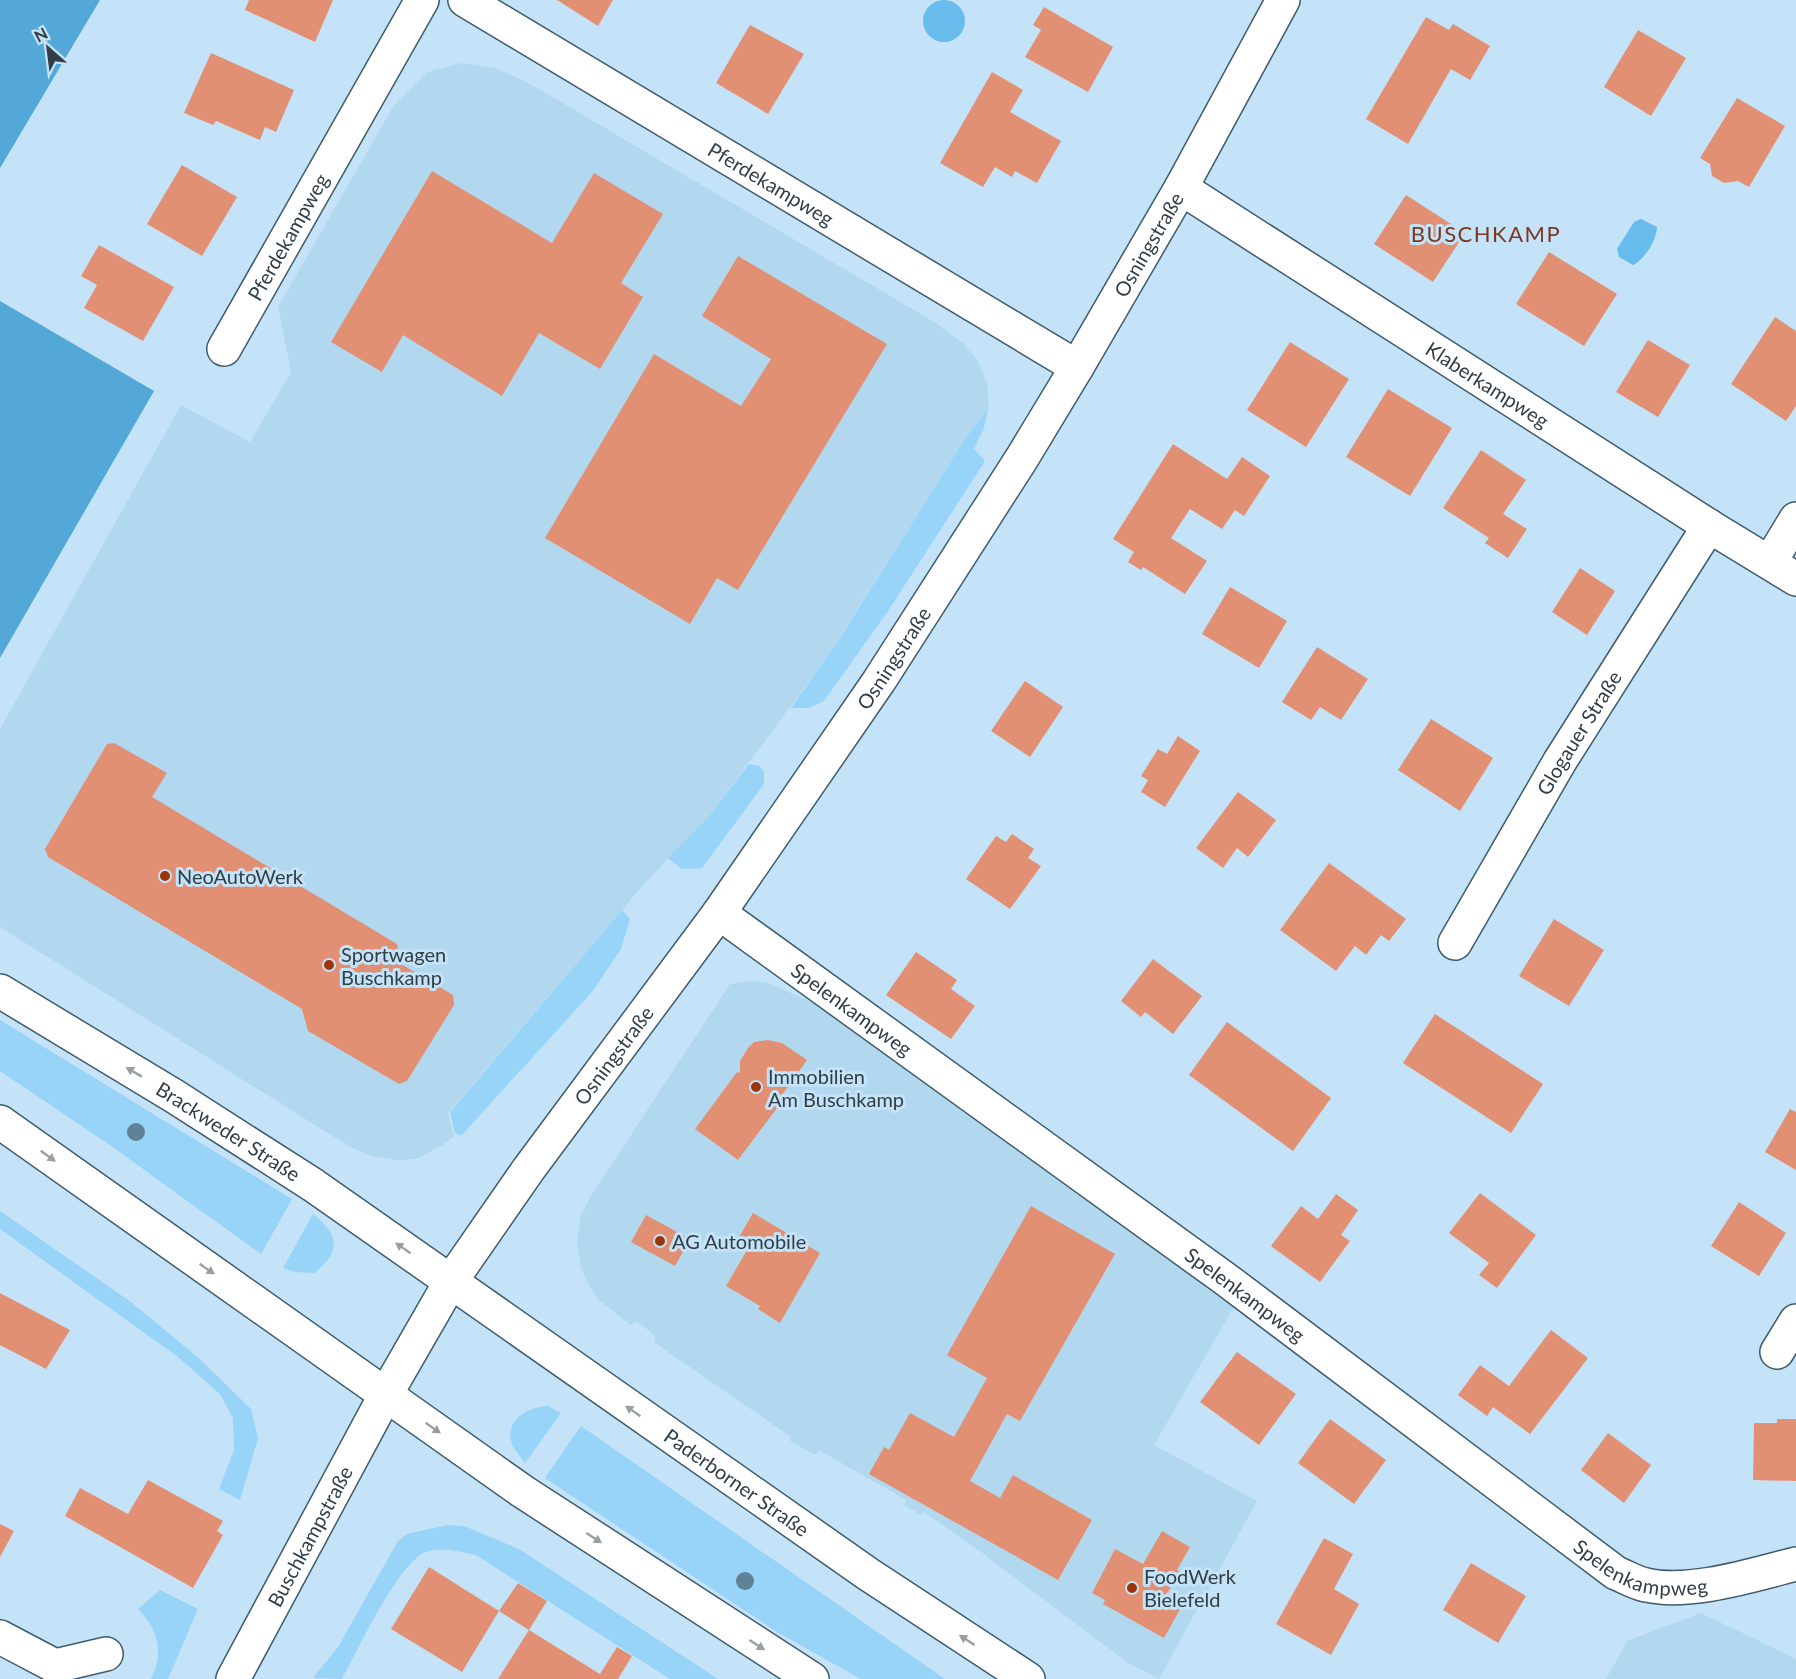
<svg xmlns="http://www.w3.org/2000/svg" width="1796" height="1679" viewBox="0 0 1796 1679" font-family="Lato,sans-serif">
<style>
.built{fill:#b2d8f0}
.green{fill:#98d3f8}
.forest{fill:#53a8d8}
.water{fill:#68bced}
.building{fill:#e29074}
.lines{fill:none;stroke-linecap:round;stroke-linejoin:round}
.minor-casing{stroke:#3f5b6c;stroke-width:36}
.major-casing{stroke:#3f5b6c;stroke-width:36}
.minor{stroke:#fff;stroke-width:33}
.major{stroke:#fff;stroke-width:33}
.tree{fill:#5f8296}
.oneway{fill:#989ea2}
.poi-dot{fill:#9b360b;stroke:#c4e3f8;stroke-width:2}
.labels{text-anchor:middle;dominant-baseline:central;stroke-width:6;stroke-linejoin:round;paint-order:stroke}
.street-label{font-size:20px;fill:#313e46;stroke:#c4e3f8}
.poi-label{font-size:20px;fill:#313e46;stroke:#c4e3f8;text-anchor:start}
.quarter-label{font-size:22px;letter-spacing:1.5px;fill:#7b3820;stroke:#c4e3f8}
</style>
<rect width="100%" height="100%" fill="#c4e3f8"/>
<path class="built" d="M 462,63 L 495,68 L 527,82 L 936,323 L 963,343 L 978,361 L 987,383 L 989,408 L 965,439 L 825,660 L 709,816 L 645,883 L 448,1113 L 454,1136 L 443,1145 L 416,1159 L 397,1160 L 373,1156 L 350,1147 L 0,927 L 0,729 L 181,405 L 250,442 L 291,372 L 278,307 L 394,105 L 427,72 Z
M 748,981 L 765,982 L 814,1003 L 929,1081 L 1235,1305 L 1154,1445 L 1257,1501 L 1159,1679 L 1127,1662 L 977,1549 L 924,1512 L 921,1515 L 904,1505 L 906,1500 L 819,1450 L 816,1455 L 790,1441 L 791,1437 L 655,1343 L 655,1336 L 637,1321 L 630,1325 L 597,1298 L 588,1283 L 581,1268 L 577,1242 L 581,1215 L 592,1194 L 730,984 Z
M 1701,1613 L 1796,1659 L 1796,1679 L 1606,1679 L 1627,1641 Z"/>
<path class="green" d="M 988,409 L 984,428 L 974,449 L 985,461 L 888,611 L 824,701 L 809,708 L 791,708 L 836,644 L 965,439 Z
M 749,764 L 760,766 L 764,772 L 764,784 L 702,868 L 682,869 L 668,858 L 709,816 Z
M 622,910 L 630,919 L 621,949 L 592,992 L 461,1136 L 455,1133 L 450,1112 Z
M 0,1020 L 292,1199 L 261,1254 L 107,1143 L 0,1071 Z
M 0,1211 L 131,1302 L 201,1360 L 251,1409 L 258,1438 L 240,1500 L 219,1489 L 234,1450 L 233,1418 L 220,1394 L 178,1357 L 0,1229 Z
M 313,1214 C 339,1235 342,1251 314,1273 L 295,1272 L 283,1268 Z
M 548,1406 L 561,1413 L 525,1463 C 521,1457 515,1451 512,1444 C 504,1421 528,1406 548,1406 Z
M 581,1426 L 945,1679 L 861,1679 L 777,1632 L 545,1478 Z
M 447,1525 L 464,1526 L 519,1549 L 718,1679 L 670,1679 L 476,1555 C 460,1552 442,1546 426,1552 C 399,1561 357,1652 342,1679 L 313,1678 L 338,1647 L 398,1541 L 407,1534 Z
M 160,1590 L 198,1609 L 168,1679 L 151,1679 C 164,1653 159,1630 138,1609 Z"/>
<path class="forest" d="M 0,0 L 100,0 L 0,168 Z
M 0,301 L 154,391 L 0,658 Z"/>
<path class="water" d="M923 21a21 21 0 1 1 42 0a21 21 0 1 1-42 0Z
M 1641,219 L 1657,227 C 1657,240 1644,260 1633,265 L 1619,257 L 1617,249 L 1634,222 Z"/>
<path class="building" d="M 249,0 L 333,0 L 315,42 L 245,10 Z
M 557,0 L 613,0 L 598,26 Z
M 1044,7 L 1113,47 L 1088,92 L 1025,57 L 1041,30 L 1033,25 Z
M 1426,17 L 1449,30 L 1453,24 L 1490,46 L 1470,80 L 1451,69 L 1408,144 L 1366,119 Z
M 750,25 L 804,54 L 768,114 L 716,83 Z
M 1638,30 L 1686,58 L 1651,116 L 1604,87 Z
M 211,53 L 294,90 L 276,132 L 265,127 L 260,140 L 216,121 L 213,125 L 184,113 Z
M 992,72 L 1023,90 L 1010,112 L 1061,141 L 1037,183 L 1015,171 L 1012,177 L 995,167 L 983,187 L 940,163 Z
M 1737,98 L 1785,126 L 1749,187 L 1738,181 L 1724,183 L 1712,176 L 1710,164 L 1700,158 Z
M 182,165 L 237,197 L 202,256 L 147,224 Z
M 432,171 L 552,243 L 594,173 L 663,214 L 621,283 L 643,297 L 600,369 L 539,333 L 502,396 L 403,335 L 382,372 L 331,342 Z
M 1406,195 L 1465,233 L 1433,282 L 1374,244 Z
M 99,245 L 174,287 L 143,341 L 84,308 L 97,285 L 81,276 Z
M 1549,252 L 1617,294 L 1584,346 L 1516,304 Z
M 738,256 L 887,344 L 738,590 L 717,578 L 690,624 L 545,538 L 654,354 L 741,406 L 771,359 L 702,316 Z
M 1775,317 L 1796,331 L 1796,406 L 1786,421 L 1731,384 Z
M 1648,340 L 1690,365 L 1658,417 L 1616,392 Z
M 1290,342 L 1349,379 L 1306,447 L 1247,410 Z
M 1388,389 L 1452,428 L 1410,496 L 1346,457 Z
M 1173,444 L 1227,479 L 1242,457 L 1270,476 L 1244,516 L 1235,510 L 1222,529 L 1190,509 L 1171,538 L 1207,561 L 1185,594 L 1143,567 L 1141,570 L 1128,562 L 1134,552 L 1113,539 Z
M 1481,450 L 1526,480 L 1503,514 L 1527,529 L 1508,558 L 1485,543 L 1489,538 L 1443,508 Z
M 1580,568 L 1615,591 L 1587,635 L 1552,612 Z
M 1230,587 L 1287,621 L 1259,668 L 1202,634 Z
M 1317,647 L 1368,679 L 1341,720 L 1320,707 L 1311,720 L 1282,702 Z
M 1025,681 L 1063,707 L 1030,757 L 991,731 Z
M 1431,719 L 1493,758 L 1460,811 L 1398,770 Z
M 1178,736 L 1200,751 L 1165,807 L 1141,792 L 1148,780 L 1141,776 L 1158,749 L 1167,754 Z
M 114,743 L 167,773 L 152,797 L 397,944 L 399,954 L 396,961 L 453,995 L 454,1005 L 407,1081 L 399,1084 L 308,1031 L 302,1009 L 48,857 L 45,849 L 107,744 Z
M 1238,792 L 1276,820 L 1248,857 L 1237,848 L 1223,868 L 1196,848 Z
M 1012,834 L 1034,849 L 1028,858 L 1041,866 L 1010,909 L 966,879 L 996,836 L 1006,842 Z
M 1329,863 L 1406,919 L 1389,941 L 1381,935 L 1366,955 L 1355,946 L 1336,971 L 1280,930 Z
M 1554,919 L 1604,950 L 1569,1006 L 1519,976 Z
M 916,952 L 957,980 L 951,989 L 975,1006 L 951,1039 L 886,995 Z
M 1153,959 L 1202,996 L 1173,1034 L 1145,1012 L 1141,1017 L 1121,1001 Z
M 1435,1014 L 1543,1084 L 1511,1133 L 1403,1063 Z
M 1227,1022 L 1331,1098 L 1293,1151 L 1189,1075 Z
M 768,1040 L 782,1043 L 807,1060 L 777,1102 L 780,1104 L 738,1160 L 695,1129 L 737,1072 L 740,1073 L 740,1061 L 748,1048 L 754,1042 Z
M 1790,1109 L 1796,1112 L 1796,1170 L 1765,1152 Z
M 1480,1193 L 1536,1235 L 1497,1288 L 1479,1275 L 1489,1263 L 1449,1233 Z
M 1336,1194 L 1358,1210 L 1341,1235 L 1350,1241 L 1320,1282 L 1271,1246 L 1301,1206 L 1318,1219 Z
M 1739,1202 L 1786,1233 L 1759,1276 L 1711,1246 Z
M 1031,1206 L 1115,1254 L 1020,1421 L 1007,1414 L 970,1481 L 1000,1498 L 1013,1475 L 1092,1520 L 1058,1580 L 869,1474 L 884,1447 L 889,1450 L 910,1413 L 954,1437 L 987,1378 L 947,1355 Z
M 753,1213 L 820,1253 L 780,1323 L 758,1309 L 760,1306 L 726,1286 L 750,1245 L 738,1239 Z
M 646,1215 L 690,1239 L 675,1266 L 631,1242 Z
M 0,1293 L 70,1330 L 46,1369 L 0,1345 Z
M 1551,1330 L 1588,1358 L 1530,1434 L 1493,1407 L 1487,1416 L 1458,1395 L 1480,1365 L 1509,1386 Z
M 1237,1352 L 1296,1394 L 1259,1445 L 1200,1402 Z
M 1330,1419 L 1386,1460 L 1354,1504 L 1298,1463 Z
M 1777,1419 L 1796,1419 L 1796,1481 L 1753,1480 L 1754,1423 L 1777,1423 Z
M 1608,1433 L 1651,1465 L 1624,1503 L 1581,1470 Z
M 148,1480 L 223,1521 L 217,1531 L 223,1535 L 193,1588 L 65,1516 L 80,1488 L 128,1514 Z
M 0,1524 L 14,1531 L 0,1557 Z
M 1162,1531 L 1190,1547 L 1177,1570 L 1182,1573 L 1166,1594 L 1183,1604 L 1164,1638 L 1103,1604 L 1105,1600 L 1092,1593 L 1115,1549 L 1143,1564 Z
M 1324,1538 L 1353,1554 L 1334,1589 L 1359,1604 L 1331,1655 L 1276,1624 Z
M 1471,1563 L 1526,1596 L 1498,1643 L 1443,1610 Z
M 429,1567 L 499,1611 L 462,1672 L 391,1629 Z
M 518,1583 L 547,1601 L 529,1630 L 499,1611 Z
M 529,1630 L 600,1674 L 617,1647 L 632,1656 L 618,1679 L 498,1679 Z"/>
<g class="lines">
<defs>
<g id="minor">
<path id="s1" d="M 465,0 L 1077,367"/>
<path id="s2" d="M 1181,188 L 1709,526 L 1796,579"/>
<path id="s3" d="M 224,349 L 422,0"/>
<path d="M 1770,562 L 1796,519"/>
<path id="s4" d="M 719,913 L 1224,1278 L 1616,1573 C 1626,1577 1636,1583 1646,1585 C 1690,1595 1752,1575 1796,1564"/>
<path id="s5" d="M 1455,943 L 1560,761 L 1709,526"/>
<path d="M 1777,1352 L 1796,1321"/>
<path d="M 0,1637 L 55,1666 L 106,1654"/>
</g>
<g id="major">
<path id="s6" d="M 0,991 L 174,1096 L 313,1185 L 868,1574 L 1028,1679"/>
<path d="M 0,1122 L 522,1491 L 812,1679"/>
<path id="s7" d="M 233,1679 L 386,1394 L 451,1281 L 528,1170 L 719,913 L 879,681 L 1022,458 L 1077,367 L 1181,188 L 1283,0"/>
</g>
</defs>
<use href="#minor" class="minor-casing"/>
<use href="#major" class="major-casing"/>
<use href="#minor" class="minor"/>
<use href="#major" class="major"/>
</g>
<g class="tree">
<circle cx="136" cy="1132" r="9"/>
<circle cx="745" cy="1581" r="9"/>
</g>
<defs><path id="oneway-solid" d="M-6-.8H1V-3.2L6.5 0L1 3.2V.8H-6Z" transform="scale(1.5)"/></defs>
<g class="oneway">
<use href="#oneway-solid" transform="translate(134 1072) rotate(-149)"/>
<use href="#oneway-solid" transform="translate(48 1156) rotate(36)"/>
<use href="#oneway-solid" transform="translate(403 1248) rotate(-145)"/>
<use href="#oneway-solid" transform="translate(207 1269) rotate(35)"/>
<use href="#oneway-solid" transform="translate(633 1411) rotate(-145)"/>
<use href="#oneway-solid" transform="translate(433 1428) rotate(35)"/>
<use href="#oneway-solid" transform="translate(594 1538) rotate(33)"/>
<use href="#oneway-solid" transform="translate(967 1640) rotate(-147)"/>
<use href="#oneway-solid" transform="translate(757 1645) rotate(33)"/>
</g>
<g class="poi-dot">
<circle cx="165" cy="876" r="6"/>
<circle cx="329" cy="965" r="6"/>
<circle cx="756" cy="1087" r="6"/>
<circle cx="660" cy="1241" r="6"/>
<circle cx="1132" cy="1588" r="6"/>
</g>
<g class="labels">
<g class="street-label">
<text stroke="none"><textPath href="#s1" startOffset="357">Pferdekampweg</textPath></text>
<text stroke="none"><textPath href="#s3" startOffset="129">Pferdekampweg</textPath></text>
<text stroke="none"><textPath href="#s7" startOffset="1704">Osningstraße</textPath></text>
<text stroke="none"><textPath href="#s2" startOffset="364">Klaberkampweg</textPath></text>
<text stroke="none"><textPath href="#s7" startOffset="1218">Osningstraße</textPath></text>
<text stroke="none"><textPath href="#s5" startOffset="244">Glogauer Straße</textPath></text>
<text stroke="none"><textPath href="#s4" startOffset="164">Spelenkampweg</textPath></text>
<text stroke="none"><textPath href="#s7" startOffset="732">Osningstraße</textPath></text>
<text stroke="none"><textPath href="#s6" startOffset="268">Brackweder Straße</textPath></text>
<text stroke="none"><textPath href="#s4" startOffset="650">Spelenkampweg</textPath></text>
<text stroke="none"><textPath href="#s6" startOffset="886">Paderborner Straße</textPath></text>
<text stroke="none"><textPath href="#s7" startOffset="162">Buschkampstraße</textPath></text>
<text stroke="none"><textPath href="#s4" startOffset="1136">Spelenkampweg</textPath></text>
</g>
<g class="poi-label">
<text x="177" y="876">NeoAutoWerk</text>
<text x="341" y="954">Sportwagen<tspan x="341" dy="23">Buschkamp</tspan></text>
<text x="768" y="1076">Immobilien<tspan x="768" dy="23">Am Buschkamp</tspan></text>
<text x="672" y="1241">AG Automobile</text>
<text x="1144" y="1576">FoodWerk<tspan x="1144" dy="23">Bielefeld</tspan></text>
</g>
<g class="quarter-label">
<text x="1486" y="233">BUSCHKAMP</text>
</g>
</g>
<g transform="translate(48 48) rotate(332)" stroke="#c4e3f8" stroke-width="4.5" paint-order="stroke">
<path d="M0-4.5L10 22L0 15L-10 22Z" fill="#313e46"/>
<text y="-9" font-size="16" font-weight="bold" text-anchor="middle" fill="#313e46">N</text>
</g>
</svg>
